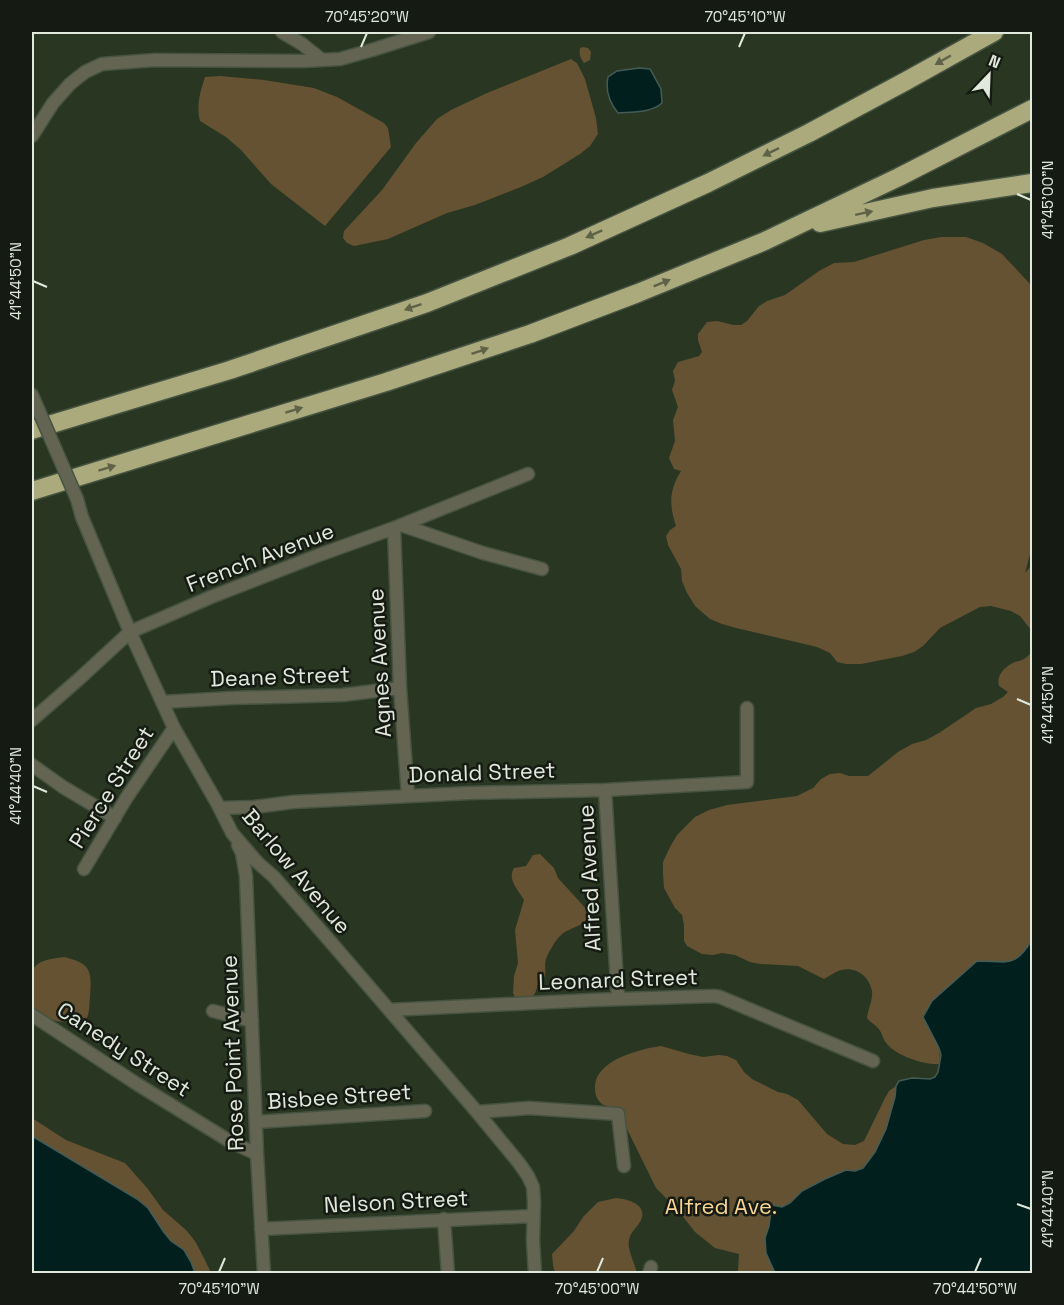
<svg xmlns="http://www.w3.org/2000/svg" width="1064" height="1305" viewBox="0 0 1064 1305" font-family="'Space Grotesk',sans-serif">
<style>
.green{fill:#645233}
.water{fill:#011f1d;stroke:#445c57;stroke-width:1.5}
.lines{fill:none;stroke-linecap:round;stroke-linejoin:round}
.minor-casing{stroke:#465340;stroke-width:15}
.highway-casing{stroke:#465340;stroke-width:21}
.minor{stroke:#646453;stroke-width:12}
.highway{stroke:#aaaa7d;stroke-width:18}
.minor-bridge-casing{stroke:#465340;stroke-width:15;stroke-linecap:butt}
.minor-bridge{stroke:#646453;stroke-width:12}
.oneway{fill:#606248}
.ticks{fill:none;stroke:#e1e9dd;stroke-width:2}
.labels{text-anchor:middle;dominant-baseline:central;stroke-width:5;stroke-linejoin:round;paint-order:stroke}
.street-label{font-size:22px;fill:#e1e9dd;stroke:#151b12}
.park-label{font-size:22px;fill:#fbd696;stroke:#151b12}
.neatline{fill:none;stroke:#e1e9dd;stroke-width:2}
.ticks-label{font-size:15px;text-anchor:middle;fill:#e1e9dd}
</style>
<rect width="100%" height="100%" fill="#293622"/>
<path class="green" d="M 583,47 L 588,48 L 591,52 L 590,60 L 584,63 C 580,58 579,54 580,48 Z
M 571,59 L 577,63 L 585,79 L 596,118 L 598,134 L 590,146 L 580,154 L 543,177 L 521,187 L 475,205 L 447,213 L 388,239 L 354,246 L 347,243 L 343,238 L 344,231 L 382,190 L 416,143 L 437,119 L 451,110 L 487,93 Z
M 220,76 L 264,80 L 314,88 L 337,97 L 384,123 L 388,128 L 391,147 L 325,226 L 271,184 L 241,150 L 226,137 L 200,121 C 196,106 200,92 205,77 Z
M 941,237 L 966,237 L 983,243 L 1002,254 L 1032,286 L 1032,547 L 1025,573 L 1032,565 L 1032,631 L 1020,616 L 1011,611 L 991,606 L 980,607 L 940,628 L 923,646 L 914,652 L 902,656 L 861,664 L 846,664 L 837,662 L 830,653 L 817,647 L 736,628 L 722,624 L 710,619 L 695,606 L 687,593 L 682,581 L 681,569 L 668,545 L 666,536 L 670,530 L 676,526 C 669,505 669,490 681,471 L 674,469 L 669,458 L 675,441 L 673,420 L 678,407 L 672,390 L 675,381 L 673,371 L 678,362 L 699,356 L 702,352 L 698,340 L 698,334 L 707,322 L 717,321 L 734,325 L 741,325 L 747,321 L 759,306 L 767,301 L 785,295 L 819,271 L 834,263 L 854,262 L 924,240 Z
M 1032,652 L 1032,940 L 1021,956 L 1013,961 L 991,961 L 969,968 L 950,986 L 932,1001 L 923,1017 C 931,1033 943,1046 939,1064 C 924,1065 897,1056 887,1044 C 883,1040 882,1032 878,1028 C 874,1024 870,1022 867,1018 C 868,1009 873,1000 872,991 C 869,974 852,964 836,972 C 832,974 828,977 824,979 L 798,966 L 760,964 L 750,962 L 735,955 L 722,953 L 713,955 L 702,954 L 687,946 L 684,941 L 684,925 L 682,915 L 675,908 L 664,888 L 663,874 L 663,862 L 670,847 L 677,835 L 695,817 L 709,810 L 727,805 L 797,796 L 813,788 L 821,779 L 830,774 L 840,773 L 849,776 L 868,776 L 898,752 L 912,744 L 926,740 L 939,733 L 976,708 L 991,704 L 1003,697 L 1008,692 L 999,686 C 996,675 1005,666 1015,662 C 1018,661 1021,661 1024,659 C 1027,657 1030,654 1032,652 Z
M 540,854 L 554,868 L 558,878 L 589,912 C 587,924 579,925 569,930 C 563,932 559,937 555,942 C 552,947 548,953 546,959 C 543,971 550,975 538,984 C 534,1000 532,998 516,999 L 513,993 L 514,976 L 518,963 L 515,930 L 524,900 C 518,890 507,879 514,868 L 526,866 L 533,855 Z
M 64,957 C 91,963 92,971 90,996 C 89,1005 90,1012 86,1020 C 65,1026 50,1020 32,1011 L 32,971 C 38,959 52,959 64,957 Z
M 661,1046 L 689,1054 L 703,1057 L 719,1055 L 727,1056 L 736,1060 L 744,1072 L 752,1079 L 778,1092 L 787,1094 L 798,1100 L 827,1134 L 843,1144 L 855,1145 L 864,1141 L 885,1098 L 889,1091 L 896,1086 C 895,1107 879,1159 860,1169 C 856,1171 851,1171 846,1170 L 782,1207 L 765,1242 L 766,1253 L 775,1273 L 734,1274 L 738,1271 L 739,1254 L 715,1248 L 695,1232 L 677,1209 L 656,1188 L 624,1123 L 625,1113 L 624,1111 C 617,1108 608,1108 602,1104 C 596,1099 595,1094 595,1087 C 595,1060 640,1049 661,1046 Z
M 32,1118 L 66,1140 L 125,1163 L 148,1189 L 163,1210 L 186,1230 L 195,1241 L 204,1258 L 211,1273 L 195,1273 L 191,1262 L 184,1250 L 171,1241 L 163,1231 L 148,1208 L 137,1199 L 32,1136 Z
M 616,1198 C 627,1199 648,1204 641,1220 C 638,1227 630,1232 629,1240 C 627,1249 635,1264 637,1273 L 555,1273 L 553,1265 L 552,1254 L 574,1231 L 583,1217 L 598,1202 Z"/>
<path class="water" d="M 639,68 L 650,69 L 661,89 L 662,103 C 651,113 632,112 618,113 C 609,102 605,91 608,77 L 617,71 Z
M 1032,940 L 1032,1273 L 775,1273 L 766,1253 L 765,1238 L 769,1226 L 772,1205 L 782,1207 L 790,1203 L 802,1191 L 825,1179 L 846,1170 L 855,1171 L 863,1168 L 875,1152 L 886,1129 L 895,1097 L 896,1086 L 899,1081 L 912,1078 L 930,1079 L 935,1077 L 938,1072 L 941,1055 L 939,1048 L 923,1017 L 932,1001 L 977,961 C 1007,961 1014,969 1032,940 Z
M 32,1136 L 137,1199 L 148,1208 L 163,1231 L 171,1241 L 184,1250 L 191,1262 L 195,1273 L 32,1273 Z"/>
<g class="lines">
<defs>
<path id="minor" d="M 282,32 L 302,44 L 322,60
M 32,136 L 53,103 L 70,84 L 85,72 L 102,64 L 155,60 L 303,61 L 340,59 L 372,50 L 429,32
M 32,395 L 38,409
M 77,499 L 82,517 L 130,632 L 174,728 L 217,803 L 232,833 L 257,862 L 274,877 L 335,947 L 477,1112 L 519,1163 L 528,1176 L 533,1187 L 534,1202 L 533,1240 L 535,1274
M 401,525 L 483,553 L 542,569
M 394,528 L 400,688 L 408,796
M 162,702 L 231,698 L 342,695 L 400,688
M 32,720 L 79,679 L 130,632 L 211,597 L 319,555 L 394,528 L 528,474
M 32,765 L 63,787 L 115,818
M 605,790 L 618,999
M 220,808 L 254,807 L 293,802 L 469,793 L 605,790 L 747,782 L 747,708
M 238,845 L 242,853 L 246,876 L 257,1154 L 264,1274
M 84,869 L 127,797 L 174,728
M 389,1010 L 592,1000 L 714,996 L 720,997 L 873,1061
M 213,1011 L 252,1021
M 32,1015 L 137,1084 L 231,1142 L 257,1154
M 477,1112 L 529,1108 L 618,1114 L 624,1166
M 256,1122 L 425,1111
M 444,1219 L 448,1274
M 261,1229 L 533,1216
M 649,1274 L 651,1267"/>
<path id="highway" d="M 820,223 L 933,198 L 1032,183
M 32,430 L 230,370 L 427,303 L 570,246 L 708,183 L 809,133 L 906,81 L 994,32
M 32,491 L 386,382 L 530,334 L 638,293 L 765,241 L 899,177 L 1032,109"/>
</defs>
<use href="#minor" class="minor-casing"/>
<use href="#highway" class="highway-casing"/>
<use href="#minor" class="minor"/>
<use href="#highway" class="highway"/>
<defs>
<path id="minor-bridge" d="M 38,409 L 77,499"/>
</defs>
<use href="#minor-bridge" class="minor-bridge-casing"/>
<use href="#minor-bridge" class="minor-bridge"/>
</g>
<defs><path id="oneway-solid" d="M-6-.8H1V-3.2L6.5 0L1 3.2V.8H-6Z" transform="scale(1.5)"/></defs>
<g class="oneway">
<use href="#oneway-solid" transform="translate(943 60) rotate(150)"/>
<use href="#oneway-solid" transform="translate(771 152) rotate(154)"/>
<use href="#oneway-solid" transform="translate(864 213) rotate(-12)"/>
<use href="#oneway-solid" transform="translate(594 234) rotate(156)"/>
<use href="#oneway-solid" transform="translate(662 283) rotate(-22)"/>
<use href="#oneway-solid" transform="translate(413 307) rotate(161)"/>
<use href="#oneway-solid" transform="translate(480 351) rotate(-19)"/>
<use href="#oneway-solid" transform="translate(294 410) rotate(-17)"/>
<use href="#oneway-solid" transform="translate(107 468) rotate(-17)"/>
</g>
<path class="ticks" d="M 361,47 L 367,33M 739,47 L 745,33M 1017,194 L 1031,200M 33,281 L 47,287M 1017,699 L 1031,705M 33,786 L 47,792M 1017,1204 L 1031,1209M 219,1272 L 225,1258M 597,1272 L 603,1258M 975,1272 L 981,1258"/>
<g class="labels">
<g class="street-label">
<text transform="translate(260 557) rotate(-21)">French Avenue</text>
<text transform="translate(379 663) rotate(-93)">Agnes Avenue</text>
<text transform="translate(280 676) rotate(-2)">Deane Street</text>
<text transform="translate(482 772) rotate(-2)">Donald Street</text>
<text transform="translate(111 787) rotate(-58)">Pierce Street</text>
<text transform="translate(297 871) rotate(50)">Barlow Avenue</text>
<text transform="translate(589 878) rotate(-93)">Alfred Avenue</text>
<text transform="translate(618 979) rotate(-2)">Leonard Street</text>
<text transform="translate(124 1049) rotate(33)">Canedy Street</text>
<text transform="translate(232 1053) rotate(-92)">Rose Point Avenue</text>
<text transform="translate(339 1096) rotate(-4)">Bisbee Street</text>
<text transform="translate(396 1201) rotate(-3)">Nelson Street</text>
</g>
<g class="park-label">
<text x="721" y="1206">Alfred Ave.</text>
</g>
</g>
<rect width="1064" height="1305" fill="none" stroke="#151b12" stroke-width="66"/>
<g transform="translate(989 75) rotate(23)" stroke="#151b12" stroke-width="4.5" paint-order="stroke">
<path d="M0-4.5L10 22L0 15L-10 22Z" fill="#e1e9dd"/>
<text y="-9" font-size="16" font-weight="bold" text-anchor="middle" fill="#e1e9dd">N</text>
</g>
<rect x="33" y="33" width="998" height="1239" class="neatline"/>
<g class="ticks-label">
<text x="367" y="22">70°45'20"W</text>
<text x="745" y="22">70°45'10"W</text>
<text transform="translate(1048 200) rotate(-90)" y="5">41°45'00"N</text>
<text transform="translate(16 281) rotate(-90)" y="5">41°44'50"N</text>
<text transform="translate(1048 705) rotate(-90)" y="5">41°44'50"N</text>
<text transform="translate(16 786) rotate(-90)" y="5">41°44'40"N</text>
<text transform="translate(1048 1209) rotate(-90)" y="5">41°44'40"N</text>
<text x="219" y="1294">70°45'10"W</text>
<text x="597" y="1294">70°45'00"W</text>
<text x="975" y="1294">70°44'50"W</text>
</g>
</svg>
